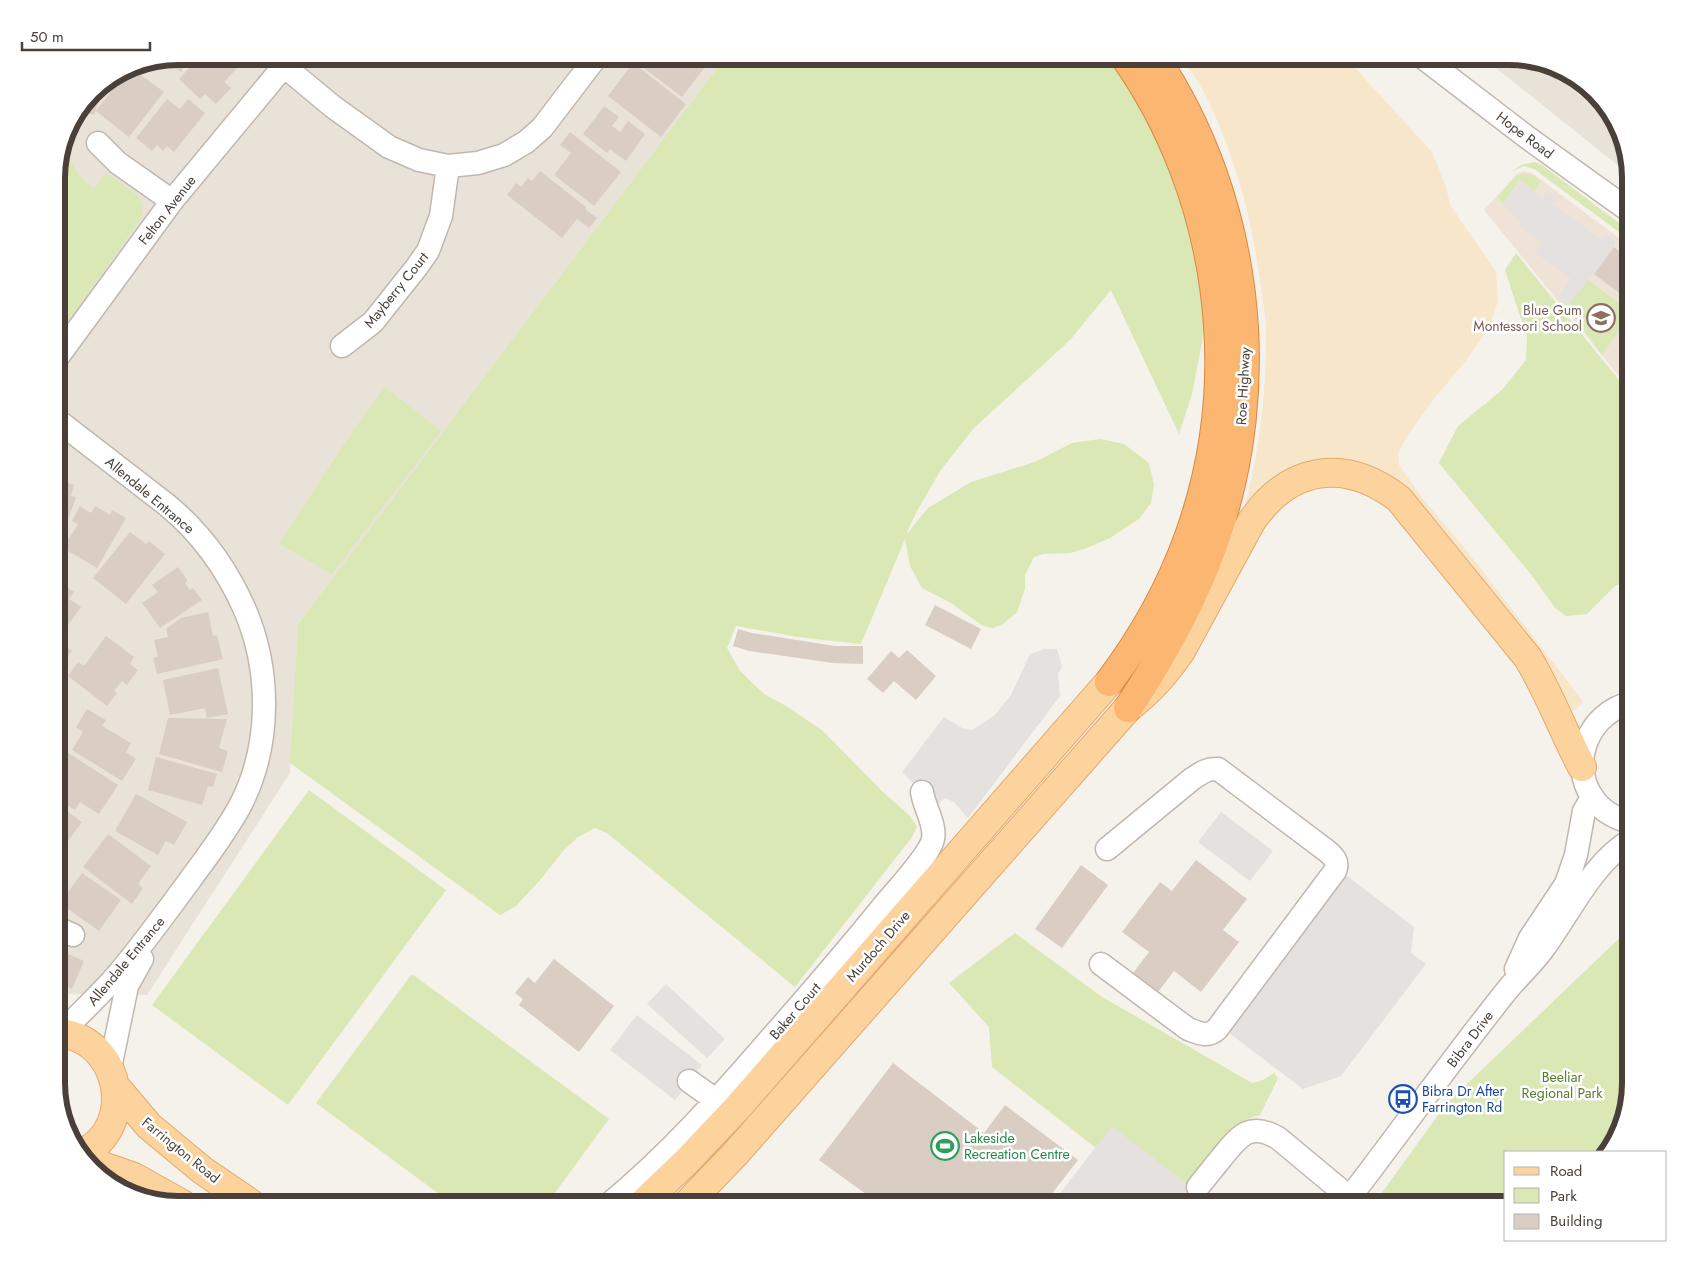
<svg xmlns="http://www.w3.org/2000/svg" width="1687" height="1261" viewBox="0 0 1687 1261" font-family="Jost,sans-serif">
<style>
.residential{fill:#e9e2d9}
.education{fill:#eee3d6}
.green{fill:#d9e8b5}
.sand{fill:#f7e6c9}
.parking{fill:#e4e1df}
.building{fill:#dacdc4}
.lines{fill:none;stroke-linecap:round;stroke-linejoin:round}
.minor-casing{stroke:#c1b7ae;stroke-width:25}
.major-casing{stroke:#e2ab6c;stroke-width:30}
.highway-casing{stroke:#db8840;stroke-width:30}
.minor{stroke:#fff;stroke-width:22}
.major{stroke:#fcd29d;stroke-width:28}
.highway{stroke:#fbb671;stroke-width:28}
.labels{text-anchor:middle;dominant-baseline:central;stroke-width:5;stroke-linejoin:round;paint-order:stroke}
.street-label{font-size:14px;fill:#4a4039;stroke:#fff}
.education-label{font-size:14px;fill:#785e54;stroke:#fff;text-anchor:end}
.park-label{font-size:14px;fill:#577b2c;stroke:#fff}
.transit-label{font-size:14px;fill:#164399;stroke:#fff;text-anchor:start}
.leisure-label{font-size:14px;fill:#27864d;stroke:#fff;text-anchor:start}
.rim{fill:none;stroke:#4a4039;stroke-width:6}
</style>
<rect width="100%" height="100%" fill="#f5f1eb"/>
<path class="residential" d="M 178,56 L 726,56 L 298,624 L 290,773 L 147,995 L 57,994 L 57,170 L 69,124 L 98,87 L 132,65 Z
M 1481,56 L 1509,56 L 1548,63 L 1583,82 L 1618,124 L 1630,175 Z"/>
<path class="education" d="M 1524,171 L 1532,173 L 1631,247 L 1631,391 L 1484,210 L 1517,174 Z"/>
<path class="green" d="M 726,56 L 1110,56 L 1126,80 L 1165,150 L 1193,229 L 1208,311 L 1192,394 L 1179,434 L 1111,290 L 1070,340 L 974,428 L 940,471 L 915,515 L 906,535 L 928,508 L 971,482 L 1035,462 L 1072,443 L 1100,439 L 1124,444 L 1149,463 L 1154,485 L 1151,503 L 1139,519 L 1110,538 L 1084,549 L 1070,553 L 1043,554 L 1034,557 L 1025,575 L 1025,589 L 1017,612 L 1003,624 L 993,628 L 983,626 L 951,603 L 922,588 L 910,566 L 905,539 L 861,644 L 798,637 L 736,626 L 727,648 L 740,671 L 764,694 L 786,706 L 823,731 L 883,792 L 910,816 L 917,827 L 912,837 L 795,987 L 607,833 L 595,828 L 578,837 L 563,851 L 541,879 L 516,906 L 500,915 L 290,763 L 298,624 Z
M 65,140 C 70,162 75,175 94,189 L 106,173 L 136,194 L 142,204 L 142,217 L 57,337 L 57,170 Z
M 1535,162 L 1542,165 L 1631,232 L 1631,241 L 1534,169 L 1524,166 L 1511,172 L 1521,165 Z
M 1523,173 L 1534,176 L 1540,181 L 1534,191 L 1520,180 L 1502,204 L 1498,197 L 1515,177 Z
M 1516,253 L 1631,395 L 1631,580 L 1615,586 L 1587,614 L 1566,616 L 1555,608 L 1533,577 L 1439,463 L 1458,426 L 1502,390 L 1526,360 L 1527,337 L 1505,270 Z
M 1588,280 L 1619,303 L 1628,318 L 1602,355 L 1567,307 Z
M 385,387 L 441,431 L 332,574 L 279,544 L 350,435 Z
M 309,790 L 446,890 L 288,1105 L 152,1005 Z
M 1631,927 L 1631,1083 L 1624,1122 L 1608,1152 L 1506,1152 L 1506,1205 L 1373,1205 L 1447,1103 Z
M 1015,933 L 1102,997 L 1252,1083 L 1263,1080 L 1274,1073 L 1278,1078 L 1260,1115 C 1227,1122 1207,1160 1188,1185 L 1112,1127 L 1096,1148 L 992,1067 L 989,1027 L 949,983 Z
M 412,974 L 609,1119 L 546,1205 L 454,1205 L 316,1103 Z"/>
<path class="sand" d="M 1182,56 L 1344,56 L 1432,152 L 1446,187 L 1450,205 L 1496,272 L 1498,301 L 1489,328 L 1464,363 L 1433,400 L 1407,436 L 1398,453 L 1399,465 L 1423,499 L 1467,551 L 1582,700 L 1583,702 L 1575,710 L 1570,712 L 1365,471 L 1244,510 C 1260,450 1267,388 1266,326 C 1265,313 1263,300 1261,288 C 1253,222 1236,158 1207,98 C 1200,84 1190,70 1182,56 Z"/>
<path class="parking" d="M 1520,182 L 1542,198 L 1548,191 L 1557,197 L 1553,204 L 1602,240 L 1606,234 L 1615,241 L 1614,247 L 1567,307 L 1559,296 L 1571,279 L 1535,252 L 1542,242 L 1519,226 L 1522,221 L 1502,206 Z
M 1044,649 L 1057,649 L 1062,666 L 1058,674 L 1060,696 L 968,818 L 954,802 L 945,798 L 936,806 L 902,772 L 944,717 L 962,728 L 973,730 L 995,715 L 1011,695 L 1030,654 Z
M 1221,812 L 1273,851 L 1250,881 L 1198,842 Z
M 1334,866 L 1414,927 L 1411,953 L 1426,964 L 1341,1076 L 1303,1089 L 1216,1023 Z
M 666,984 L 725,1039 L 707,1058 L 647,1004 Z
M 637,1015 L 702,1065 L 675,1100 L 610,1050 Z
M 1112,1126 L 1200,1194 L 1191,1205 L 1051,1205 Z"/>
<path class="building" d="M 178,56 L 191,56 L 181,72 L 162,60 L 157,69 L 146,63 Z
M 200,56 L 231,56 L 240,65 L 224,82 L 231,88 L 216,104 L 205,94 L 200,99 L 179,79 Z
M 648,56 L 699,56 L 708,63 L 682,97 L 640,65 Z
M 633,63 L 686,104 L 661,137 L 608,96 Z
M 130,67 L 164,92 L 129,137 L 96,111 Z
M 104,83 L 94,115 L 79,111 L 98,87 Z
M 167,99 L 180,109 L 188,99 L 205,113 L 174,152 L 167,146 L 163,151 L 157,145 L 152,151 L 136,138 Z
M 604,106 L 619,117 L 612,126 L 620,132 L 628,121 L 645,134 L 626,161 L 610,149 L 607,153 L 583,134 Z
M 570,132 L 621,172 L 594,206 L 554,175 L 571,153 L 560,145 Z
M 540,171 L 586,207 L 585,209 L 597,218 L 589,228 L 577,219 L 562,238 L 507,195 L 516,183 L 521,187 L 528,178 L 532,181 Z
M 1614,247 L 1631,260 L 1631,302 L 1594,274 Z
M 57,479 L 74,485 L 71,496 L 76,497 L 69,517 L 57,512 Z
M 80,506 L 91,513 L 95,506 L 110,515 L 112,510 L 126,518 L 97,568 L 63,548 L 78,524 L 72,521 Z
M 60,516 L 61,543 L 57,555 L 57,517 Z
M 130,532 L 146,544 L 149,541 L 165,554 L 126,604 L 93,578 Z
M 178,567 L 188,581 L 185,583 L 190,590 L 193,588 L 202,600 L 160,628 L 142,603 L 158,592 L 152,585 Z
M 57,580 L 74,592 L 69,599 L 81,607 L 62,633 L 57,629 Z
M 935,605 L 981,629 L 971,649 L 925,625 Z
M 208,612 L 213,636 L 217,635 L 223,659 L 157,674 L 153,658 L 158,657 L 154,640 L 168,637 L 166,629 L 181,618 Z
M 738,629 L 752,633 L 835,646 L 863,646 L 863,664 L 833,663 L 749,651 L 733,646 Z
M 106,636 L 134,657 L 130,664 L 138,670 L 127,685 L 122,681 L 114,691 L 117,693 L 107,706 L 68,676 L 78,662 L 84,666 Z
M 57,640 L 72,651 L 57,671 Z
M 907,650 L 936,676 L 916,700 L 894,681 L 883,693 L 867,679 L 891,651 L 899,658 Z
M 218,668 L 228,714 L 207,718 L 205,708 L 170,715 L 163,680 Z
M 87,709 L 106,720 L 102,726 L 131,743 L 126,752 L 136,759 L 122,781 L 72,750 L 83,732 L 76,727 Z
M 168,718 L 227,719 L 219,748 L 228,751 L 222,772 L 159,754 Z
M 62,749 L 118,785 L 99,814 L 80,802 L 75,810 L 57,799 L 57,790 L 60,784 L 57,782 L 57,757 Z
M 156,757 L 217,774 L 213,787 L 208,786 L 202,805 L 148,790 Z
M 136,794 L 187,822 L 174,845 L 166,841 L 158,855 L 115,831 Z
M 57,804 L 82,822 L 57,856 Z
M 108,834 L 151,866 L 138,884 L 143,888 L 132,904 L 83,867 Z
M 1196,860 L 1247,899 L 1223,930 L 1239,942 L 1201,992 L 1174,971 L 1158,992 L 1133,973 L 1149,952 L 1122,932 L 1160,882 L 1172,891 Z
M 57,864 L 63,869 L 57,878 Z
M 1081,865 L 1108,885 L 1062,948 L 1035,929 Z
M 82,873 L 121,900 L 99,931 L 60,903 Z
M 66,953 L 84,961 L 72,989 L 66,986 L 61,998 L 57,996 L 57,960 L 62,962 Z
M 554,959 L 614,1006 L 579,1052 L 519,1005 L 523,999 L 515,993 L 528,977 L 535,983 Z
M 893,1063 L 984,1133 L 1005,1105 L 1078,1160 L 1043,1205 L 962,1205 L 961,1204 L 881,1205 L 819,1160 Z"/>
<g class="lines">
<defs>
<path id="minor" d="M 277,56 L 284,66 L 332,106 L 389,147 L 419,160 L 448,166 L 478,163 L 504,155 L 526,142 L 542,128 L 597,56
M 1421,56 L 1528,138 L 1631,212
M 98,143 L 118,163 L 172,201
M 342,346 L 373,322 L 416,268 L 428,251 L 441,216 L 448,166
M 57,358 L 172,201 L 284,66
M 57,420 L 167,505 C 201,533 227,569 245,610 C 271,671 271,745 241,804 C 227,831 208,855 190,880 C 167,911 144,943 119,973 C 101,994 80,1013 61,1033
M 1631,703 C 1589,712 1568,763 1593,798 C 1602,812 1616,818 1631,823
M 57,928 L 73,935
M 1101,964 L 1188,1029 C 1199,1033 1208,1038 1217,1029 L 1335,871 C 1339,862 1334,857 1327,851 L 1218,769 C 1208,768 1201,773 1192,779 L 1107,849
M 1516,969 L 1530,938 L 1566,884 L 1576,855 L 1584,811 L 1592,798
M 110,1068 L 127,986 L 142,959
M 689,1081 L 717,1101
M 1198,1187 C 1206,1177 1214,1167 1223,1156 C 1240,1135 1250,1122 1278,1138 L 1349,1197
M 608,1205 C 669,1155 721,1096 772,1037 C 809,995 846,952 881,909 C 892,895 930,855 933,839 C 936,824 924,807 922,792
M 1344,1205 C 1398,1135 1449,1063 1504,994 C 1517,977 1534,963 1546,945 C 1570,912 1594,861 1631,840"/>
<path id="major" d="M 56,1033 C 120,1035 139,1127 82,1153
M 116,1087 L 149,1126 L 202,1170 L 253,1205
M 88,1161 L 134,1177 L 184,1205
M 641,1205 L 688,1160 L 738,1107 L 1109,682
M 686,1205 L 736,1153 L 1128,708 C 1149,692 1166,673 1181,651 L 1251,522 C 1289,466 1345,457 1399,499 L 1528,658 C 1549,693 1563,731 1582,767"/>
<path id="highway" d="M 1109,682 C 1143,637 1170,589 1189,536 C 1246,377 1221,194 1124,56
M 1128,708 C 1162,657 1192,603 1213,545 C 1271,384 1249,198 1154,56"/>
</defs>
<use href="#minor" class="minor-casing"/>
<use href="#major" class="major-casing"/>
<use href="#highway" class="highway-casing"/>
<use href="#minor" class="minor"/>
<use href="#major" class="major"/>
<use href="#highway" class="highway"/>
</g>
<defs>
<symbol id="school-ring" viewBox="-11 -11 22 22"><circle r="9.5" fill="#fff" stroke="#8d6e63" stroke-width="1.5"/><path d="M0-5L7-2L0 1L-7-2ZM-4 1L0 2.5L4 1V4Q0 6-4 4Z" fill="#8d6e63"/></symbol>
<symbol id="bus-ring" viewBox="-11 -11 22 22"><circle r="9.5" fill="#fff" stroke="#1a4fb4" stroke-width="1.5"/><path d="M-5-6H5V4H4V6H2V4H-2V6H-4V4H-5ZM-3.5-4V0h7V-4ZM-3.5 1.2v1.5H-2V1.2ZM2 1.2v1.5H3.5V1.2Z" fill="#1a4fb4"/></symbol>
<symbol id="stadium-ring" viewBox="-11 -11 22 22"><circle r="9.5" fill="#fff" stroke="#2e9e5b" stroke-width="1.5"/><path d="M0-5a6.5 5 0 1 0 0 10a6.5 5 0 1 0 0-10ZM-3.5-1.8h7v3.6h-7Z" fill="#2e9e5b"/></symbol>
</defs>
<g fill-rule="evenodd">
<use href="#school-ring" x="1585" y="302" width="32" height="32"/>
<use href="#bus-ring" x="1387" y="1083" width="32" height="32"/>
<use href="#stadium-ring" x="929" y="1130" width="32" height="32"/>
</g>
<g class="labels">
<g class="street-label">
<text transform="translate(1525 135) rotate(37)">Hope Road</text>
<text transform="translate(167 210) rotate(-52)">Felton Avenue</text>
<text transform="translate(396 290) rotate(-51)">Mayberry Court</text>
<text transform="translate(1243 386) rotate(-87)">Roe Highway</text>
<text transform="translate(150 495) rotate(40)">Allendale Entrance</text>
<text transform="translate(878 946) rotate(-49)">Murdoch Drive</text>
<text transform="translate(126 961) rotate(-50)">Allendale Entrance</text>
<text transform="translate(795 1011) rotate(-49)">Baker Court</text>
<text transform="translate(1470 1039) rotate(-53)">Bibra Drive</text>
<text transform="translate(181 1150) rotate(39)">Farrington Road</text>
</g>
<g class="education-label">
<text x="1582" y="310">Blue Gum<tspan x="1582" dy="16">Montessori School</tspan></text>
</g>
<g class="park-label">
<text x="1562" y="1077">Beeliar<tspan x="1562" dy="16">Regional Park</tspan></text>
</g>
<g class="transit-label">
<text x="1422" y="1091">Bibra Dr After<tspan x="1422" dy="16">Farrington Rd</tspan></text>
</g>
<g class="leisure-label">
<text x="964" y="1138">Lakeside<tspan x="964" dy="16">Recreation Centre</tspan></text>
</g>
</g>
<path d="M0 0H1687V1261H0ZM178 65H1509A113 113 0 0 1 1622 178V1083A113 113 0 0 1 1509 1196H178A113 113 0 0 1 65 1083V178A113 113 0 0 1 178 65Z" fill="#fff" fill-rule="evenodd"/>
<path class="rim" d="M178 65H1509A113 113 0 0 1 1622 178V1083A113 113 0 0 1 1509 1196H178A113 113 0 0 1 65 1083V178A113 113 0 0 1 178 65Z"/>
<rect x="1504" y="1151" width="162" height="90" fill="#ffffff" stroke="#b7b3b0"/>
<rect x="1514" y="1167" width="25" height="8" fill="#fcd29d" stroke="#b7b3b0"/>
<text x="1550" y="1176" font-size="15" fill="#4a4039">Road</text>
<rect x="1514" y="1188" width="25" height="15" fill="#d9e8b5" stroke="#b7b3b0"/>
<text x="1550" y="1201" font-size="15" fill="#4a4039">Park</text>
<rect x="1514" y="1214" width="25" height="15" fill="#dacdc4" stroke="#b7b3b0"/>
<text x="1550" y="1226" font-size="15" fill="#4a4039">Building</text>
<path d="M22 42v8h128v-8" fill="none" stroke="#4a4039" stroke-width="2.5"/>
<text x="30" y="42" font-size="15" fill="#4a4039" stroke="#ffffff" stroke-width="4" paint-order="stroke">50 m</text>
</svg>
